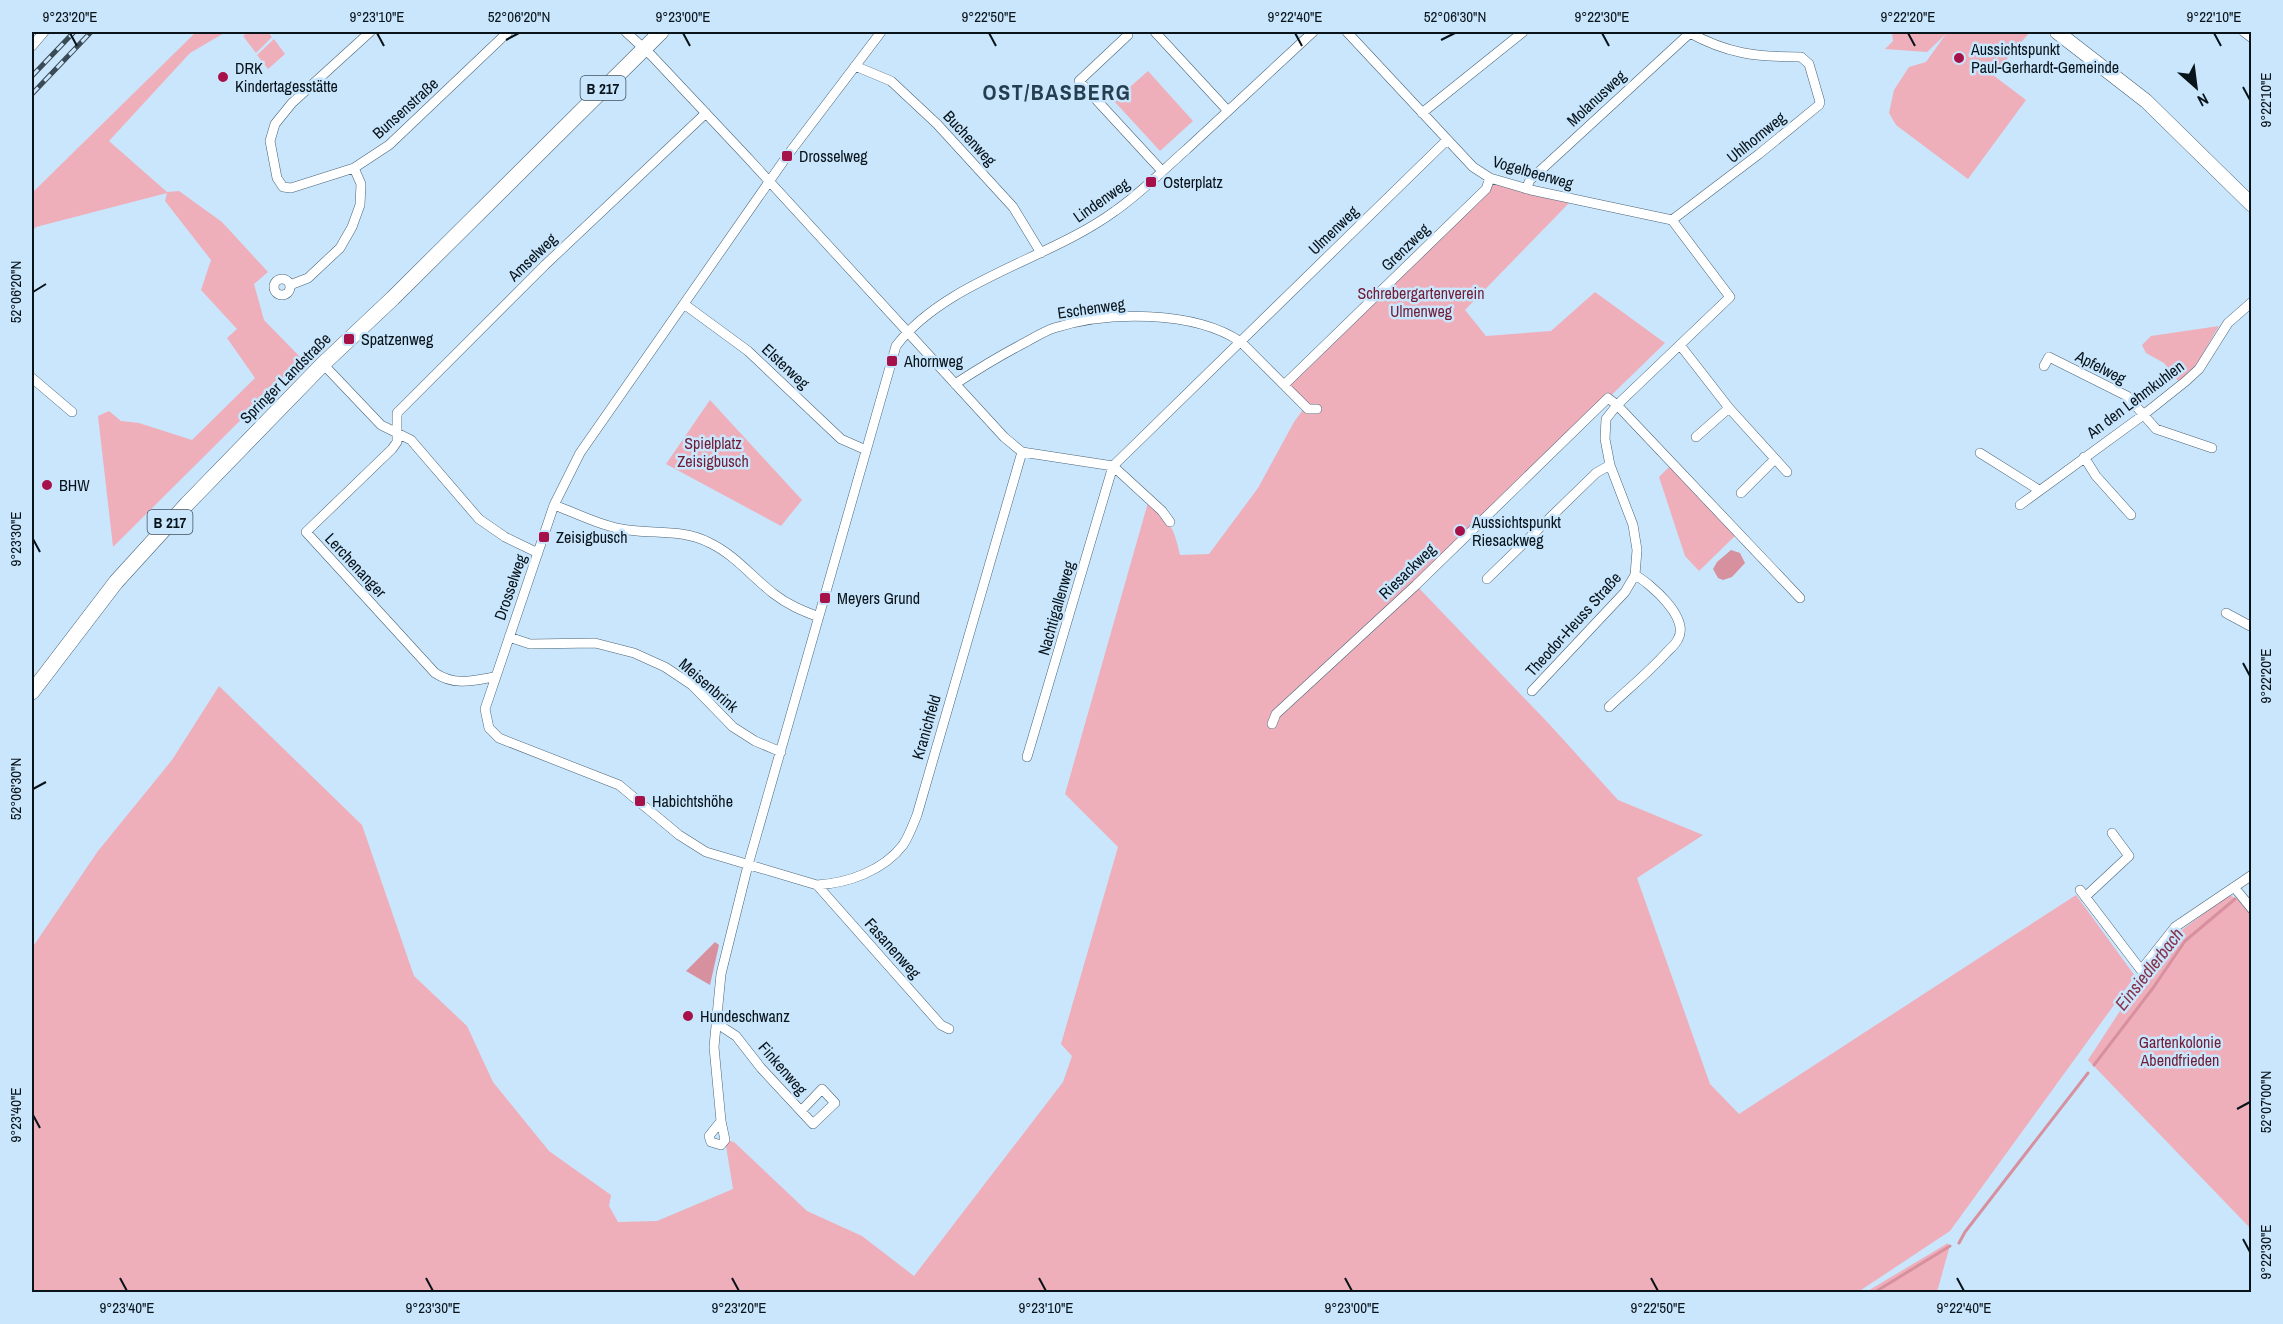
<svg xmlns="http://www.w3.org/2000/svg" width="2283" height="1324" font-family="'Archivo Narrow',sans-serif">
<rect width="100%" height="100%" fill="#c9e6fd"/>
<!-- green -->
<path fill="#efafba" d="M196,32H226L190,53L109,141L167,192L179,191L222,222L268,272L254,284L264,320L302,359L113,547L98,416L109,411L121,421L139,423L192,440L255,378L227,338L237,329L201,290L211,260L165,201L167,193L36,227L32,231V193Z
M248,32H268L272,37L256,53L243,36Z
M1892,32H2030L1993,75L2026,100L1968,179L1896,125L1889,113L1894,90L1909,67L1926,62L1946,34L1927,52L1885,49L1893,41Z
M274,39L285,54L268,69L257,55Z
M1148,71L1193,121L1160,151L1114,101Z
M1490,178L1573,199L1465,310L1486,336L1551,331L1595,292L1665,343L1416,585L1551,726L1618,800L1703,835L1637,878L1710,1084L1739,1114L2076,895L2135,976L1950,1231L1858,1292H32V948L98,851L172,760L219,686L362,825L414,976L467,1026L493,1082L549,1151L611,1195L609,1206L618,1222L657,1221L733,1189L725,1140L734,1142L807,1211L862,1236L914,1276L1063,1082L1072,1056L1061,1044L1118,847L1065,794L1149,499C1168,520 1174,526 1180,555L1209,554L1258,488L1294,422L1305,407L1284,385L1486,189Z
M2219,326L2195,367L2179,382L2164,363L2146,353L2142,345L2151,336Z
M710,400L802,500L781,526L666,464Z
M1672,464L1738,533L1699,571L1685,556L1659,477Z
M2229,895L2248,904L2252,909L2251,1229L2088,1060L2131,994L2175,935Z
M1948,1243L1949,1249L1937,1292H1866Z"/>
<!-- water -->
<path fill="#d7909e" d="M1731,550L1740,553L1745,563L1732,577L1723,580L1718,578L1713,569L1717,562Z
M715,942L719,945L710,985L686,971Z"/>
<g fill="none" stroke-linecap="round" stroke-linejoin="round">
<!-- stream -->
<path stroke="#d7909e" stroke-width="3" d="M2094,1065L2153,988L2185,941L2235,899
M1959,1243L1965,1232L2088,1073
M1875,1292L1950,1246"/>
<!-- minor casing -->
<g stroke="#4a6477" stroke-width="10">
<path id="minor" d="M370,32L292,103L275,124L270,141L277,178L283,187L291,188L354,168L389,145L508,32
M626,32L652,56L747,157L1004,437L1022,452L1113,466L1162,511L1170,522
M881,32L787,156L580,453L554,505L485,709L489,728L499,738L619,785L679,835L706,852L817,885C848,883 883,871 903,845C909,836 913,825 917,815L1022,452
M1155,32L1228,111
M1347,32L1473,167L1490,178L1531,190L1672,220L1730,297L1617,405L1606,419L1605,439L1610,465L1633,525L1637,550L1635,575L1625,592L1532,691
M2244,32L2252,38
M1128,35L1079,81L1162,171
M32,46L44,32
M855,66L891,81L937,124L1013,207L1041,253
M1422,113L1523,32
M1526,189L1530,180L1690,33
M1672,220L1759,154L1819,105L1820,102L1809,64L1801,57C1756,57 1728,54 1688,32
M274 287a8 8 0 1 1 16 0a8 8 0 1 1-16 0Z
M290,285L308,278L340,248L352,227L360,205L361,184L354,168
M684,304L748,351L841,439L866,450
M1680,345L1729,408L1787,472
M323,364L381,425L411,440L479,519L505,537L538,553
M2044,366L2049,357L2127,396L2156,429L2212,448
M32,378L72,412
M955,384C978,369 1001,355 1026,342C1035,337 1045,331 1054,328C1107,311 1194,310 1241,342L1308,409H1317
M1284,385L1486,189L1490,178
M1696,437L1729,408
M1980,453L2039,490
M2084,457L2096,476L2131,515
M1741,493L1775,459
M554,505C578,514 603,527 628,530C656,534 684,529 710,543C735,555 752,577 774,594C788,605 803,611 819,617
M2020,505L2142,416L2186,381L2199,369L2228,323L2252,302
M1487,579L1596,473L1610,465
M2226,613L2252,627
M509,637L530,644L595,643L634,653L665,667L692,685L733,727L755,741L781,752
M494,677C472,681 455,686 435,673L306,532L392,449L397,442V413L545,265L706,113
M1609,707C1628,689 1649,672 1666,653C1670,649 1676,644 1678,639C1690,618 1651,584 1635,575
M1272,724L1276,714L1416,585L1608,398L1617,405L1800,598
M1027,757L1113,466L1447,140
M817,885L941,1025L949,1029
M2234,887L2252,909
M2080,890L2141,970L2175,927L2252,875
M2085,897L2129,856L2112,833
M716,1023L736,1036L761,1068L813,1124L835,1103L822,1089L801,1111
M721,1121L725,1140L721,1145L711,1142L709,1136L721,1121L714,1047L721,974L748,865L896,346C945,281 1050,259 1115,211C1141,193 1163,170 1187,149C1229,110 1271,71 1313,32"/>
</g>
<!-- secondary casing -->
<g stroke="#4a6477" stroke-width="15">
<path id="secondary" d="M2057,32L2146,101L2252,205"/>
</g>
<!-- primary casing -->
<g stroke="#4a6477" stroke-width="16">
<path id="primary" d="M32,692L116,582L187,504L323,364L393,298L661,32"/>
</g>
<!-- minor -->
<use href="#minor" stroke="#fff" stroke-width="9"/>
<!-- secondary -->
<use href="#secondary" stroke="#fff" stroke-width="14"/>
<!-- primary -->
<use href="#primary" stroke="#fff" stroke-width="15"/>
<!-- rail casing -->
<g stroke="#3b4b56" stroke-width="5">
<path id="rail" d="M32,76L74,32
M32,94L91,32"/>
</g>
<!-- rail -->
<use href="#rail" stroke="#c9e6fd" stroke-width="3" stroke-dasharray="9" stroke-linecap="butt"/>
</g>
<!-- ticks -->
<path fill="none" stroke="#08131a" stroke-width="2" d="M70,33L77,46M377,33L384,46M683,33L690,46M989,33L996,46M1295,33L1302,46M1602,33L1609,46M1908,33L1915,46M2214,33L2221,46M506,40L519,33M1441,40L1455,33M2243,87L2250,100M33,292L46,284M33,539L40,552M2243,663L2250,676M33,789L46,782M2237,1109L2250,1102M33,1115L40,1128M2243,1239L2250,1252M120,1278L127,1291M426,1278L433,1291M732,1278L739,1291M1039,1278L1046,1291M1345,1278L1352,1291M1651,1278L1658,1291M1957,1278L1964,1291"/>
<!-- markers -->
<g fill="#a6114a" stroke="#c9e6fd" stroke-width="2">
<circle cx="1959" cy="58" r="6"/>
<circle cx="223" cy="77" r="6"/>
<rect x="781" y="150" width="12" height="12" rx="3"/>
<rect x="1145" y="176" width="12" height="12" rx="3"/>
<rect x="343" y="333" width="12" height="12" rx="3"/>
<rect x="886" y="355" width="12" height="12" rx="3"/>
<circle cx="47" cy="485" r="6"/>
<circle cx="1460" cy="531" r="6"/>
<rect x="538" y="531" width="12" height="12" rx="3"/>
<rect x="819" y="592" width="12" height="12" rx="3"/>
<rect x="634" y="795" width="12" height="12" rx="3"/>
<circle cx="688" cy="1016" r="6"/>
</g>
<g text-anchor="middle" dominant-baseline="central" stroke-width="5" stroke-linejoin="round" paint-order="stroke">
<!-- shield labels -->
<g fill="#c9e6fd" stroke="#42525e" stroke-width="1.5">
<rect x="580.5" y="76" width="45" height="24" rx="4.5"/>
<rect x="147.5" y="510" width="45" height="24" rx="4.5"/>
</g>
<g font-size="15" font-weight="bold" fill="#08131a">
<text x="603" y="88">B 217</text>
<text x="170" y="522">B 217</text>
</g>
<!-- poi labels -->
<g font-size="16" fill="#08131a" stroke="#c9e6fd" text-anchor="start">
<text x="1971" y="49">Aussichtspunkt<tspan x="1971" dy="18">Paul-Gerhardt-Gemeinde</tspan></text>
<text x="235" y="68">DRK<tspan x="235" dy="18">Kindertagesstätte</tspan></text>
<text x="799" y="156">Drosselweg</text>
<text x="1163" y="182">Osterplatz</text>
<text x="361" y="339">Spatzenweg</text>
<text x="904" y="361">Ahornweg</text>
<text x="59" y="485">BHW</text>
<text x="1472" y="522">Aussichtspunkt<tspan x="1472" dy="18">Riesackweg</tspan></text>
<text x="556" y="537">Zeisigbusch</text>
<text x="837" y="598">Meyers Grund</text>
<text x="652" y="801">Habichtshöhe</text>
<text x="700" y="1016">Hundeschwanz</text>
</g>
<!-- street labels -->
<g font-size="16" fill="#08131a" stroke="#c9e6fd">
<text transform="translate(1596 98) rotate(-43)">Molanusweg</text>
<text transform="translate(405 108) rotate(-42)">Bunsenstraße</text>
<text transform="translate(1756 137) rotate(-39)">Uhlhornweg</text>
<text transform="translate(970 138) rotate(47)">Buchenweg</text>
<text transform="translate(1533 172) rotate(16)">Vogelbeerweg</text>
<text transform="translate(1101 200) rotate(-35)">Lindenweg</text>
<text transform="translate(1333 230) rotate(-44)">Ulmenweg</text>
<text transform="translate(1405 247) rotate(-44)">Grenzweg</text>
<text transform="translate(532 257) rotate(-44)">Amselweg</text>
<text transform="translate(1091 308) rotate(-8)">Eschenweg</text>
<text transform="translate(786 366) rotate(43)">Elsterweg</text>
<text transform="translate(2101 367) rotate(27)">Apfelweg</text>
<text transform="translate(285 378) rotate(-45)">Springer Landstraße</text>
<text transform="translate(2135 399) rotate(-37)">An den Lehmkuhlen</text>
<text transform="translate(356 565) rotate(47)">Lerchenanger</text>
<text transform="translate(1407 571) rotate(-44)">Riesackweg</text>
<text transform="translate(510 587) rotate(-71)">Drosselweg</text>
<text transform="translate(1056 608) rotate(-74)">Nachtigallenweg</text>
<text transform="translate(1573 624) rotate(-48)">Theodor-Heuss Straße</text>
<text transform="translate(709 685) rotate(41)">Meisenbrink</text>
<text transform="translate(926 727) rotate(-74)">Kranichfeld</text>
<text transform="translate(893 948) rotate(48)">Fasanenweg</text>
<text transform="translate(783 1068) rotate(49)">Finkenweg</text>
</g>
<!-- park labels -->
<g font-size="16" fill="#711d36" stroke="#c9e6fd">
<text x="1421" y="293">Schrebergartenverein<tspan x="1421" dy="18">Ulmenweg</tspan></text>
<text x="713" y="443">Spielplatz<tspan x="713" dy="18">Zeisigbusch</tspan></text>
<text x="2180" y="1042">Gartenkolonie<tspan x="2180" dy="18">Abendfrieden</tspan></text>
</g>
<!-- water labels -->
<g font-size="18" font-style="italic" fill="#873248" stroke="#c9e6fd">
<text transform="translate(2149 969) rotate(-52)">Einsiedlerbach</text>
</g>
<!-- district labels -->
<g font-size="22" font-weight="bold" letter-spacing="1.5" fill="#253e50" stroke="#c9e6fd">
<text x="1057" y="92">OST/BASBERG</text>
</g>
</g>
<!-- border -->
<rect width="2283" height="1324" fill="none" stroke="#c9e6fd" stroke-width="66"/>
<!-- north arrow -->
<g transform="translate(2196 87) rotate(152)" stroke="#c9e6fd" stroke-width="4.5" paint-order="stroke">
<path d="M0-4.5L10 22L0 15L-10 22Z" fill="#08131a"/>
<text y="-9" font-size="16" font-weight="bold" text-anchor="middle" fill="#08131a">N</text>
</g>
<rect x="33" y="33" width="2217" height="1258" fill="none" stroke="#08131a" stroke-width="2"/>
<g font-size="15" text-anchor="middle" fill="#08131a">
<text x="70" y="22">9°23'20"E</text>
<text x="377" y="22">9°23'10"E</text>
<text x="519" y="22">52°06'20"N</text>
<text x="683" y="22">9°23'00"E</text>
<text x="989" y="22">9°22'50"E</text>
<text x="1295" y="22">9°22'40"E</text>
<text x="1455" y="22">52°06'30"N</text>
<text x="1602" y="22">9°22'30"E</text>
<text x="1908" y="22">9°22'20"E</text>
<text x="2214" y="22">9°22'10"E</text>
<text transform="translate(2266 100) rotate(-90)" y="5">9°22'10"E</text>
<text transform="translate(16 292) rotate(-90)" y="5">52°06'20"N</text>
<text transform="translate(16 539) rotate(-90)" y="5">9°23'30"E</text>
<text transform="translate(2266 676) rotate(-90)" y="5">9°22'20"E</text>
<text transform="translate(16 789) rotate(-90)" y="5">52°06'30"N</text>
<text transform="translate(2266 1102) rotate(-90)" y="5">52°07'00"N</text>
<text transform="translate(16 1115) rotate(-90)" y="5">9°23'40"E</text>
<text transform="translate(2266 1252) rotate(-90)" y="5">9°22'30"E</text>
<text x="127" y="1313">9°23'40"E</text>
<text x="433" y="1313">9°23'30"E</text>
<text x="739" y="1313">9°23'20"E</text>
<text x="1046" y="1313">9°23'10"E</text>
<text x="1352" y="1313">9°23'00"E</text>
<text x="1658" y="1313">9°22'50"E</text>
<text x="1964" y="1313">9°22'40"E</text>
</g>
</svg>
